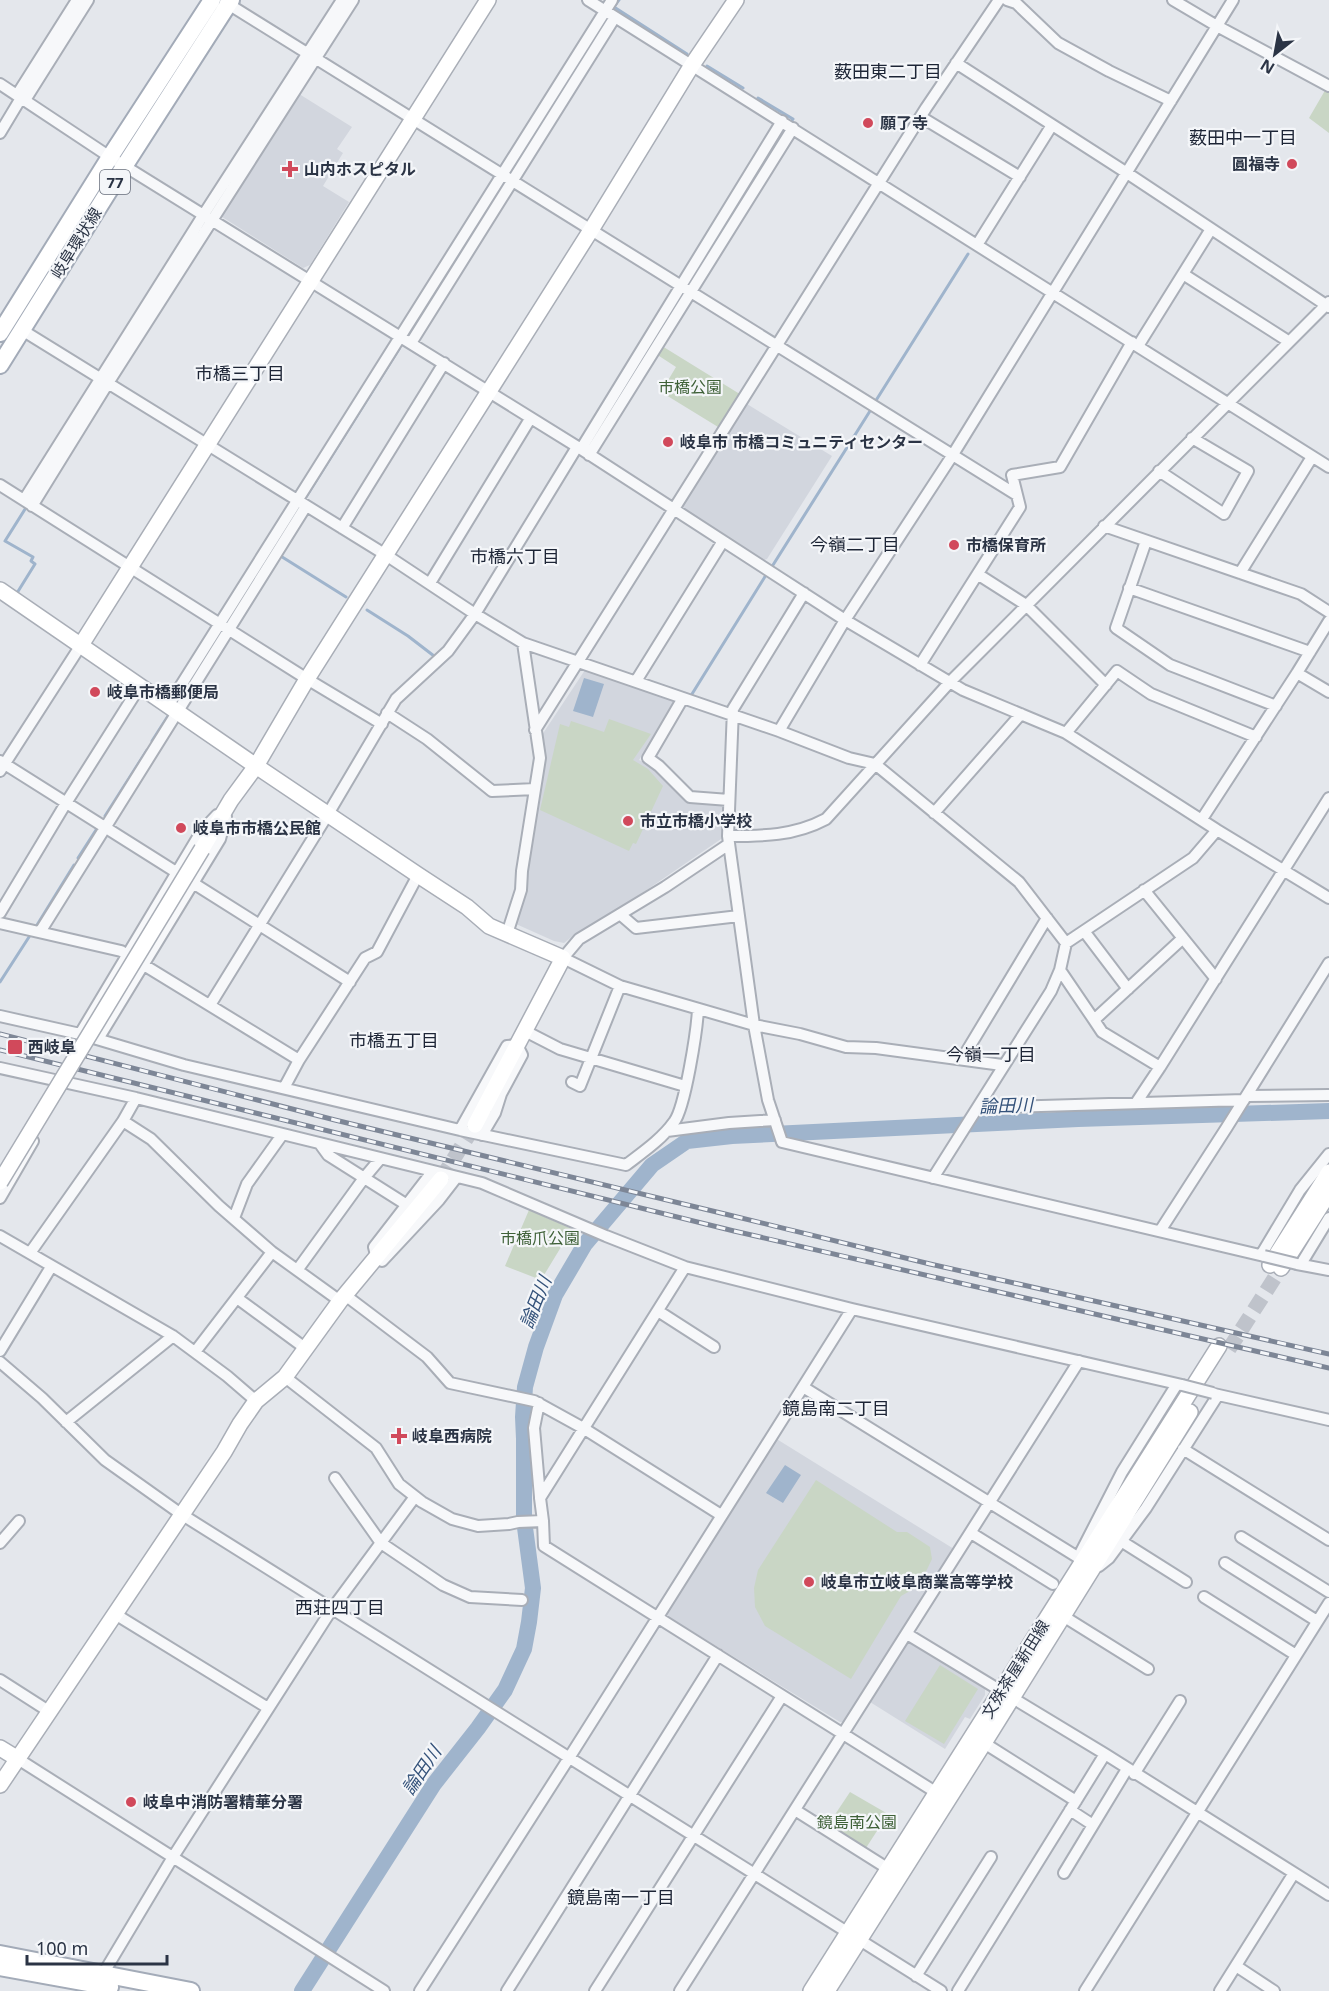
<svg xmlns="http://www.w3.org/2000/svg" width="1329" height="1991" font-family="'Noto Sans','Noto Sans JP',sans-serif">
<rect width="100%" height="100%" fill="#e4e7ec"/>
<!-- built -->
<path fill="#d2d6de" d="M296,92L352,127L337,149L343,153L323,186L349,202L310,265L303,268L219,215Z
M747,404L832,456L767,559L764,560L682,509V507Z
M585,670L676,701L639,760L655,767L688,800L726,804L724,837L594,926L574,935L564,943L554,941L516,924L540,738Z
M775,1438L954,1549L846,1722H840L664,1614Z
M913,1640L985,1686V1695L970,1719L965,1717L945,1749L870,1702L908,1642Z"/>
<!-- green -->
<path fill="#c9d6c5" d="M1327,87L1329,88V133L1309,118Z
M662,346L743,396L723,430L661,392L676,367L656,354Z
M609,719L651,734L633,760L648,769L663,786L636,844L633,843L629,851L540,810L560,724L569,727L571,721L604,732Z
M529,1210L572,1229L541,1280L505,1266Z
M816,1480L897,1532H907L930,1547L932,1559L919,1586L901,1596L851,1679L765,1626L755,1607L754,1588L758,1570Z
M940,1665L978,1689L944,1744L905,1721Z
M850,1792L888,1814L864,1851L826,1828Z"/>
<!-- water -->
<path fill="#9fb4cc" d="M584,678L604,684L593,717L573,711Z
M785,1465L801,1475L783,1503L766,1493Z"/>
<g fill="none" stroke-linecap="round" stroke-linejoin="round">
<!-- stream -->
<path stroke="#9fb4cc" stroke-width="3" d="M619,0L614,7L687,54
M707,66L743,88
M758,98L793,119L791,122
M511,170L606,21
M410,331L503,183
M875,402L968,254
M306,497L399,349
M279,555L346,597
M773,565L870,411
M17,593L35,564L31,561L33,557L5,541L27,506
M367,610L408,636L434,656
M229,618L272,551
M692,694L766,575
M178,700L221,632
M152,741L168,716
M105,816L147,750
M78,858L96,830
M37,925L74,865
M0,982L29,937"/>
<!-- river -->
<path stroke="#9fb4cc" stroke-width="16" d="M302,1991L434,1784L478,1728L505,1690L524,1649L529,1622L533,1588L524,1520V1439L523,1417L525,1387L536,1347L555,1295L585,1244L652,1165L687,1141L732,1136L1078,1119L1329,1111"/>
<!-- secondary-tunnel -->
<path stroke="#bfc3cb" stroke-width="15" stroke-dasharray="15 8" stroke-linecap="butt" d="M441,1179L475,1125
M1229,1349L1281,1268"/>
<!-- street casing -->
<g stroke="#a9aeb7" stroke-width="14">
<path id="street" d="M588,0L1329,467
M1007,0L1016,3L1058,43L1109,71L1171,101
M1173,0L1217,26L1329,86
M225,2L1017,495
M956,63L1127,173L1329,307
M0,84L110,157L581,449L845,620L963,690L1066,733L1217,830L1329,898
M17,95L77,0
M25,100L88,0
M921,117L1020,177
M0,133L21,98
M977,245L1052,125
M1183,274L1288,341
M22,330L386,555L475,614L523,643L779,731L849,758L875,764L1019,882L1066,943
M411,343L615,17
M1138,346L1211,229
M581,449L782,121
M589,455L793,128
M1159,471L1224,514L1248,471L1192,438
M0,485L307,679L382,724
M24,500L204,214L342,0
M32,506L108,383L353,0
M1104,526L1301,594L1329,612
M342,528L444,363
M1146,541L1116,628L1170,665L1276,706
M1240,573L1312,457
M979,575L1026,605L1106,685
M430,583L530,419
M1129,588L1310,652
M920,665L1020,507L1012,475L1060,467L1132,342
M1297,673L1329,692
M636,681L723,541
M683,698L648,758L659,766L690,797L729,800
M168,706L612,0
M387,713L427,739L492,791L535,789
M535,730L926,108L999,0
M779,731L845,620L952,456L1233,0
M1066,733L1117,671L1151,694L1256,737
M0,761L176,872
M0,771L81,645
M934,813L1021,714
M1202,819L1297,673L1329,621
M728,836L733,709L804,593
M729,844L665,887L579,939L563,958L620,986L754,1025L800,1034L846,1047L876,1048L1002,1065
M193,883L350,982
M1144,890L1216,979
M0,913L66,803L140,686
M621,915L636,928L739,916
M0,923L121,951L299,1060
M1084,931L1128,989
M40,932L306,506
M507,934L521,890L522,871L540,758L523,643
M1060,970L1094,1020L1183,938
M210,1005L328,814L396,699L448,651L475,614L577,447
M0,1016L80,1034L184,1065L460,1130L626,1165C643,1152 662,1139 674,1122C685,1108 697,1030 698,1009
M1094,1020L1102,1032L1160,1067L1136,1103
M525,1031L560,1049L685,1086
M80,1034L201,832L217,815
M98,1039L220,839L226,817
M962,1059L1047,918
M1160,1067L1329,798
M0,1068L136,1098L482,1183L606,1236L685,1267L852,1309L1182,1385
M572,1082L580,1086L620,986
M284,1088L299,1060L365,958L377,952L418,875
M1247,1096L1329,1095
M136,1098L123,1121L151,1139L219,1206L272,1252L340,1301
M978,1108L1244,1100
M460,1130L507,1046L517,1045L522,1055L501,1094L495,1113L482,1135
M667,1131L729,1123L775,1120
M320,1144L328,1155L407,1205
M432,1172L374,1247L376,1255L382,1261L439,1200L456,1178
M933,1178L1051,991L1060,970L1066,943L1193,858L1217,830
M0,1198L33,1141
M234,1218L247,1184L282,1135
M1160,1231L1227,1127L1329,963
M0,1236L173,1336L227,1376L256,1401
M30,1253L123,1121
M1261,1255L1300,1190L1329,1154
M1264,1256L782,1142L768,1100L754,1025L728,836C763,836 794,836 826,819L949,683L1329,302
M1297,1264L1329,1270
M1301,1264L1329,1218
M298,1269L364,1178L380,1159
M345,1295L427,1357L450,1383L534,1401L583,1428L721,1515
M237,1298L305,1348
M658,1311L714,1347
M0,1351L51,1267
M195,1352L272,1252
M0,1362L42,1398L105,1460L181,1514L941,1991
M285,1377L376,1448L399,1484L422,1502L452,1519L478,1526L509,1524L518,1522L543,1521L544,1546L937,1793
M803,1387L1079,1558L1081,1562
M1214,1394L1329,1420
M539,1403L534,1428L540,1497
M66,1422L173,1336
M1183,1449L1329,1540
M335,1478L381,1543L443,1585L470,1597L522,1600
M543,1521L540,1498L685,1267
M971,1533L1053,1584
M1241,1537L1329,1592
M1121,1541L1186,1582
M0,1543L19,1521
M1081,1552L1122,1472L1177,1384
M1225,1563L1317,1621
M1099,1566L1109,1558L1146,1508L1218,1395
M1204,1597L1296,1655
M115,1614L268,1708
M1063,1616L1148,1669
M907,1634L1105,1754L1329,1895
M0,1680L50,1712
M984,1743L1076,1801
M18,1759L384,1991
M1134,1774L1180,1701
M795,1810L887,1868
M1070,1810L1093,1825
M1064,1873L1127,1769
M1236,1966L1274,1991
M103,1974L173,1857L332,1609L414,1498
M916,1976L991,1857
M420,1991L569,1758L852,1309
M507,1991L718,1655
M595,1991L782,1696
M680,1991L1079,1361
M958,1991L1105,1754
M1085,1991L1329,1603
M1220,1991L1294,1873"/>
</g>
<!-- secondary casing -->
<g stroke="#a9aeb7" stroke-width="18">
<path id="secondary" d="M0,590L256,766L418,875L467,907L489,926L563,958L475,1125
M81,645L488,0
M202,849L231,800L256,766L307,679L591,230L692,65L736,0
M1270,1265L1329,1172
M1281,1268L1329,1193
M0,1748L18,1759
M0,1785L224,1452L240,1424L256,1401L285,1377L340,1301L441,1179
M811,1991L1219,1346
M827,1991L984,1743L1190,1412"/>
</g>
<!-- primary casing -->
<g stroke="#a3abb8" stroke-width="20">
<path id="primary" d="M0,333L110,157L212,0
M0,365L125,165L231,0
M0,1954L191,1991
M0,1967L110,1987"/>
</g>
<!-- street -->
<use href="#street" stroke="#f7f8fa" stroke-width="10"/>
<!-- secondary -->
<use href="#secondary" stroke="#fff" stroke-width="15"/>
<!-- primary -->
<use href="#primary" stroke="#fff" stroke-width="16"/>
<!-- rail casing -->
<g stroke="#7d8696" stroke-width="5">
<path id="rail" d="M0,1034L335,1120L725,1214L930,1264L1329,1354
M0,1050L734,1231L1329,1368"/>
</g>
<!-- rail -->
<use href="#rail" stroke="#f4f6f9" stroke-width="3" stroke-dasharray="9" stroke-linecap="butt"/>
<!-- street-bridge casing -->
<g stroke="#a9aeb7" stroke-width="14" stroke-linecap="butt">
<path id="street-bridge" d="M1264,1256L1297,1264
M1182,1385L1213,1393"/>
</g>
<!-- secondary-bridge casing -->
<g stroke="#a9aeb7" stroke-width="18" stroke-linecap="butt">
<path id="secondary-bridge" d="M0,1182L202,849"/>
</g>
<!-- street-bridge -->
<use href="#street-bridge" stroke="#f7f8fa" stroke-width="10"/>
<!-- secondary-bridge -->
<use href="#secondary-bridge" stroke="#fff" stroke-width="15"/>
</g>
<!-- markers -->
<g fill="#d1495b" stroke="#f4f6f9" stroke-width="2">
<circle cx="868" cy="123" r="6"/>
<circle cx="1292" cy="164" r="6"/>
<path d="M287 160h6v6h6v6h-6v6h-6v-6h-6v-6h6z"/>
<circle cx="668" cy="442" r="6"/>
<circle cx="954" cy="545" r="6"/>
<circle cx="95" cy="692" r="6"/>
<circle cx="628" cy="821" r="6"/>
<circle cx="181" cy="828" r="6"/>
<rect x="7" y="1039" width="16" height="16" rx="3"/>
<path d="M396 1427h6v6h6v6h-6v6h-6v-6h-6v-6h6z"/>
<circle cx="809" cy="1582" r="6"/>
<circle cx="131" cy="1802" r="6"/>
</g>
<g text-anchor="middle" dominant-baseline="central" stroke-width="4.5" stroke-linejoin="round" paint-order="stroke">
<!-- shield labels -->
<rect fill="#f4f6f9" stroke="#676e7b" stroke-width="1.5" x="100" y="170" width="30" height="24" rx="4.5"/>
<g font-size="15" font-weight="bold" fill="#2b3445">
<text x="115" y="182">77</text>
</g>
<!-- poi labels -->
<g font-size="16" font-weight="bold" fill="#2b3445" stroke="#f4f6f9" text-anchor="start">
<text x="880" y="123">願了寺</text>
<text x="1280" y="164" text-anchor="end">圓福寺</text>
<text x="304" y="169">山内ホスピタル</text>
<text x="680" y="442">岐阜市 市橋コミュニティセンター</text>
<text x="966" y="545">市橋保育所</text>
<text x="107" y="692">岐阜市橋郵便局</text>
<text x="640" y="821">市立市橋小学校</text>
<text x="193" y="828">岐阜市市橋公民館</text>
<text x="28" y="1047">西岐阜</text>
<text x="412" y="1436">岐阜西病院</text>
<text x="821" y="1582">岐阜市立岐阜商業高等学校</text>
<text x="143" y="1802">岐阜中消防署精華分署</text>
</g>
<!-- street labels -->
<g font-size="16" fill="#2b3445" stroke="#f4f6f9">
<text transform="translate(76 243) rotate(-58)">岐阜環状線</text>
<text transform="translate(1015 1669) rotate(-58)">文殊茶屋新田線</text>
</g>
<!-- park labels -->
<g font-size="16" fill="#3f6138" stroke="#f4f6f9">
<text x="690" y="387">市橋公園</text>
<text x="540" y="1238">市橋爪公園</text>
<text x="857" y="1822">鏡島南公園</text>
</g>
<!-- neighbourhood labels -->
<g font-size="18" fill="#1d2536" stroke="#f4f6f9">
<text x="888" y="71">薮田東二丁目</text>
<text x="1243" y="137">薮田中一丁目</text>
<text x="240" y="373">市橋三丁目</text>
<text x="855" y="544">今嶺二丁目</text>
<text x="515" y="556">市橋六丁目</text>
<text x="394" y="1040">市橋五丁目</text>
<text x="991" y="1054">今嶺一丁目</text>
<text x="836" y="1408">鏡島南二丁目</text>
<text x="340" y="1607">西荘四丁目</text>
<text x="621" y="1897">鏡島南一丁目</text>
</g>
<!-- water labels -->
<g font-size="18" font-style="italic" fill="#34527a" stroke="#f4f6f9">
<text transform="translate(1006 1105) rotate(-2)">論田川</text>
<text transform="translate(535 1302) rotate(-68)">論田川</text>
<text transform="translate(421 1770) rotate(-56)">論田川</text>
</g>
</g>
<!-- north arrow -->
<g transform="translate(1275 54) rotate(211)" stroke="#f4f6f9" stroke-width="4.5" paint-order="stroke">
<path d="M0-4.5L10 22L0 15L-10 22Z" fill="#2b3445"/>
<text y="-9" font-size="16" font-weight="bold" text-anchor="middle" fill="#2b3445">N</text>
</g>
<!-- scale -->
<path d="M27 1955v9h140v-9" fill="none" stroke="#2b3445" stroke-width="3"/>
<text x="36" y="1955" font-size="18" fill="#2b3445" stroke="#f4f6f9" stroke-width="4.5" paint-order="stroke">100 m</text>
</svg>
